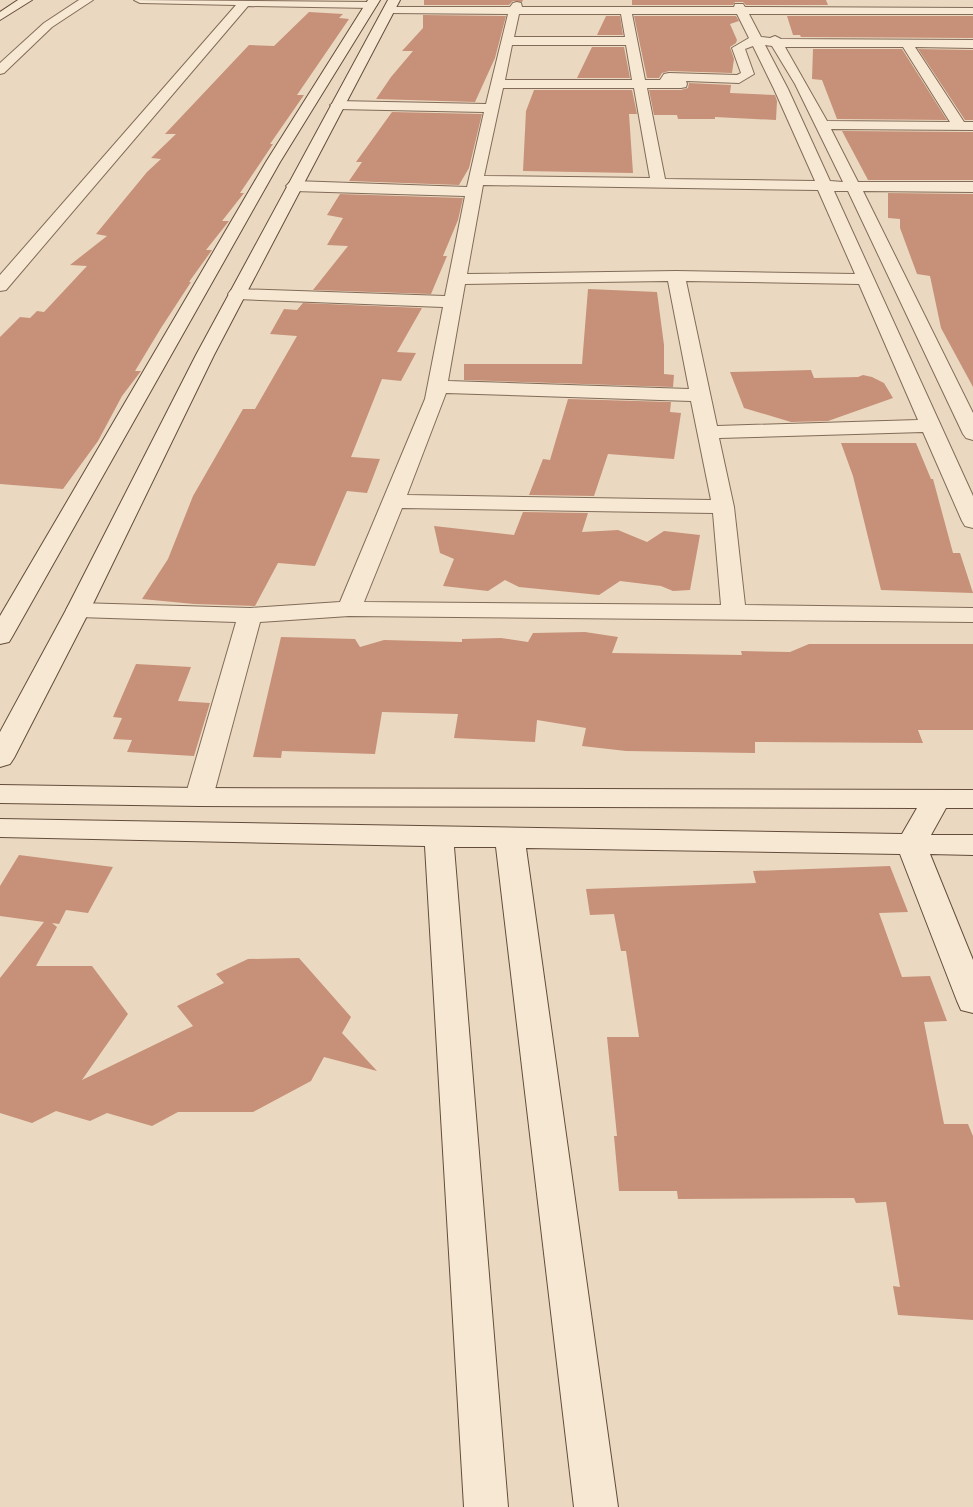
<svg xmlns="http://www.w3.org/2000/svg" width="973" height="1507" font-family="'Noto Serif',serif">
<rect width="100%" height="100%" fill="#ead9c0"/>
<!-- building -->
<path fill="#c79078" d="M424,0H523L522,2L513,1L509,5H424Z
M632,0H826L828,5H746L743,2H735L733,5H632Z
M309,12L343,14L339,18L349,19L297,95H304L270,144H273L240,193H244L222,221H229L206,250H212L189,282H191L161,328L135,371H141L122,396L98,441L63,489L0,484V337L20,317L30,318L37,311L44,312L87,266L70,265L107,236L96,234L147,172L161,159L151,158L176,134H165L249,45L274,46Z
M423,15L506,16L495,58L475,102L376,99L391,77L413,51H402L423,28Z
M606,16H620L623,35H597Z
M634,16H736L739,21L730,24L737,40L736,43L730,47L734,59L732,73L669,71L662,73L659,78H647Z
M787,16H973V38L801,37L800,35H793Z
M592,47H624L630,78H577Z
M813,49H902L947,120L837,119L822,80L812,79Z
M918,49L973,50V120H965Z
M689,83L731,85L730,93L775,95L777,101L776,120L715,117V119H678L677,115H654L649,90H681L688,88Z
M534,90H632L637,114H629L633,173L523,171L526,111Z
M392,112L482,114L469,168L459,185L349,181L362,162H356Z
M842,131L973,132V180H868Z
M888,193L973,194V387L941,328L930,276L917,274L900,228V219L888,218Z
M340,194L463,198L458,220L443,256H447L431,294L313,290L348,246L327,245L343,218L327,215Z
M588,289L657,292L664,345V374L674,375L673,387L464,380V364H582Z
M303,303L422,308L397,352L416,353L401,381L382,379L351,457L380,459L367,493L347,491L315,566L278,563L255,606L194,604L142,599L168,559L193,496L243,409H255L297,336L270,334L284,309L297,310Z
M811,370L814,378L858,377L863,375L872,377L884,383L893,398L828,421L791,422L744,408L730,372Z
M568,399L671,402L670,412L681,413L674,459L608,454L594,496L529,495L543,459L550,460Z
M841,443H916L931,479H933L953,553H960L973,593L881,590L853,476Z
M523,512L588,513L582,532L618,530L647,542L664,531L700,535L690,590L673,591L661,586L620,581L599,595L519,587L505,580L488,591L443,586L454,559L440,553L434,526L514,535Z
M585,632L618,637L612,653L742,655L741,651L790,652L809,644H973V730H918L923,743L755,742V753L626,751L582,746L586,728L537,720L535,742L454,738L458,714L382,712L375,754L282,751L281,758L253,757L281,637L355,639L360,647L384,640L462,642V639L501,638L528,642L533,633Z
M136,664L191,667L178,701L210,703L194,756L127,752L132,740L113,739L122,718L113,717Z
M19,855L113,867L88,913L66,910L59,924L52,923L57,927L36,966H92L128,1014L82,1080L193,1026L177,1006L224,983L216,974L248,959L299,958L351,1017L342,1033L377,1071L324,1057L311,1081L253,1112H178L152,1126L107,1113L90,1121L56,1111L32,1123L0,1113V978L44,922L0,916V886Z
M890,866L908,912L879,913L902,977L930,976L947,1021L924,1022L944,1124H968L973,1136V1320L898,1315L893,1286L900,1287L886,1202L856,1203L854,1198L678,1199L677,1191H619L614,1136H617L607,1037H639L626,951H621L614,914L590,915L586,889L756,883L753,871Z"/>
<g fill="none" stroke-linecap="round" stroke-linejoin="round">
<!-- street casing -->
<g stroke="#826b59" stroke-width="2">
<path id="street" d="M79,0H93L52,27L4,73L0,74V63L44,23Z
M134,0L371,2L377,5L371,8L248,6L6,290L0,291V275L236,5L140,3Z
M517,2L521,3L522,7H734L735,4H743L745,7L973,8V14H749L761,37L770,38L775,36L781,39L973,40V48L915,47L964,122H973V130L831,129L858,182H973V192L863,191L973,413V440L966,438L963,434L848,191H834L973,496V528L965,526L962,521L923,432L719,438L734,507L745,605L973,608V622L349,616L260,622L213,797L209,803L199,806L189,803L185,797L236,622L78,617L69,615L66,610L69,605L78,603L250,608L340,602L425,399L443,307L237,299L231,298L228,294L231,290L237,289L445,296L465,196L294,191L289,189L286,186L289,183L294,181L467,187L484,112L337,109L330,105L337,101L486,104L508,14L389,13L383,10L389,7H510L513,3ZM519,14H621L625,37H514ZM632,14H737L749,38L732,48L741,73L737,75L669,73L664,74L660,80H645ZM512,45H626L632,80H505ZM765,45L772,46L795,84L843,182L830,181L788,89ZM753,46L774,89L815,181L665,179L647,88H681L686,87L687,84L686,81L739,83L754,74L745,49ZM785,47H903L950,122L827,121ZM503,88H634L650,178L484,176ZM483,185L818,190L855,274L676,271L467,274ZM668,281L689,389L448,381L465,284ZM686,281L859,284L918,420L717,426ZM446,393L691,401L711,500L407,495ZM402,508L713,513L721,605L364,602Z"/>
</g>
<!-- secondary casing -->
<g stroke="#644c3c" stroke-width="2">
<path id="secondary" d="M18,0H32L0,20V12Z
M368,0H380L280,162L12,637L9,642L0,644V616L266,162Z
M388,0H400L214,355L90,610L14,758L10,764L0,767V732L66,610L196,355Z
M0,785L199,788L973,790V808H946L931,835H973V855L930,854L973,960V1013L961,1010L957,1001L900,854L526,848L618,1507H574L496,847H454L508,1507H464L425,846L0,837V819L902,834L917,808L199,806L0,803Z"/>
</g>
<!-- street -->
<use href="#street" fill="#f6e8d2" fill-rule="evenodd"/>
<!-- secondary -->
<use href="#secondary" fill="#f6e8d2" fill-rule="evenodd"/>
</g>
</svg>
